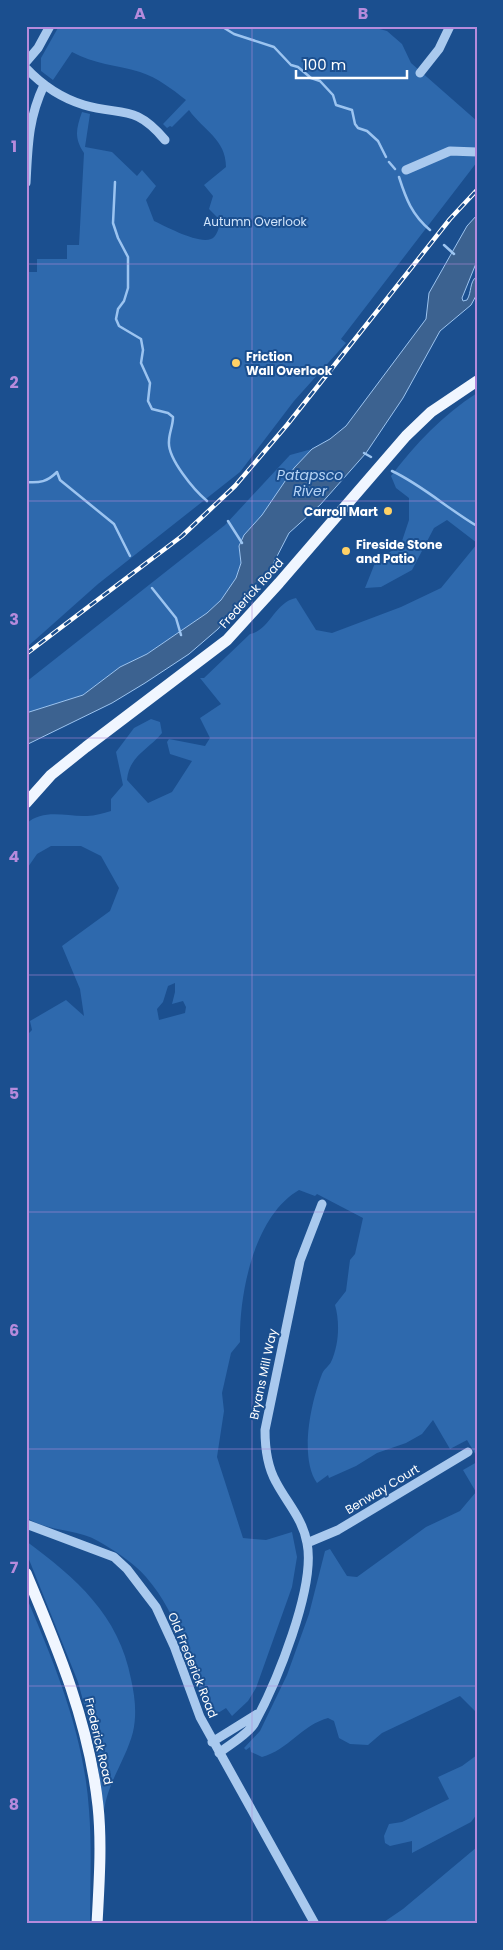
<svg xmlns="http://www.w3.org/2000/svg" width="503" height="1950" font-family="Poppins,sans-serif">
<rect width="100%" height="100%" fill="#1b4f8f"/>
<!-- green -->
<path fill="#2e69ad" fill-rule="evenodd" d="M59,26H368L387,31L402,44L411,63L477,121V162L341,339L346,343L294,401L240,472L98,584L26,648V272H37V259H67V245H79L84,153C74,138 76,129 82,112L90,114L85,147L112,152L137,176L142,170L156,186L146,200L154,221C167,227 198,244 211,239C217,237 219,227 221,221L209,209L213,196L204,185L226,167C226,139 203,130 189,110L172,127L170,126L167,128L163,124L186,100C172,89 158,78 140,72C116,65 94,64 72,52L53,80L41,71V58Z
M477,393V543L447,520L434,528L412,570L381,587L365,588L377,558L400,547L409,520V498L396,488L391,476C415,444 443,415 477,393Z
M312,449L294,468L262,515L244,535L239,546L241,563L236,578L221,600L207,613L147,654L120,667L83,695L26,713V682L225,525L290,455Z
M477,544V1457L467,1440L450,1449L433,1420L422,1434L406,1443L377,1453L356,1466L329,1478L328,1475L317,1483C299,1457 311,1402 322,1374C324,1369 329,1366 331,1362C339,1345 340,1322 335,1305L346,1291L350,1260L355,1254L363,1218L317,1194L315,1196L299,1190C254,1216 239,1294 240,1342L231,1353L222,1393L224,1411L217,1457L243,1538L266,1540L292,1532L297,1557L292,1587L256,1688L248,1701L232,1716L226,1708L210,1718C191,1671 181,1617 146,1577C133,1562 115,1551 98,1541C76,1528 46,1532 26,1517V1381L28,1374L26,1367V1036L32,1030L30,1021L66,1000L84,1016L80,989L62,946L110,911L119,888L101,856L81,846H51L37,854L26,870V824C44,808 66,817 87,816C95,816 103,813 111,811V799L123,785L116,752L134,728L151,719L160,722L162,733C148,750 129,756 127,780L148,803L172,792L192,761L170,754L167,742L169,739L205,746L210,738L200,718L221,704L200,678H204L250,634C269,631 275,602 296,598L316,630L332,633L401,607L441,588ZM175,983V992L172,1004L183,1001L186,1007L185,1013L159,1020L157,1009L163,1002L168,986Z
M477,1462V1713L460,1696L382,1733L368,1745L350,1744L339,1738L334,1721L328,1718C302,1725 288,1750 262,1757L251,1752L250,1747L246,1750L244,1748L260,1731L287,1675L309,1614L325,1551L330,1549L347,1576L357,1577L426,1527L460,1511L476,1492L463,1470Z
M26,1541C76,1578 119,1615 131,1679C135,1697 137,1714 133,1732C126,1759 108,1782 104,1810L95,1745L78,1682L26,1552Z
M26,1596C55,1665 84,1734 89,1810C92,1848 90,1886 90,1924H26Z
M477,1755V1814L471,1822L412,1853V1841L390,1846L385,1843L384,1836L389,1824L402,1822L449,1799L438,1777L462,1766Z
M477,1847V1924H381L403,1909Z"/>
<!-- water -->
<path fill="#3c6290" stroke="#9cc4f0" d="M477,215V261L462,298L463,301L467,300C472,292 469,282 477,276V294L471,305L440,331L403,398L366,453L320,505L289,533L271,568L218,629L189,654L145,683L112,703L26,745V713L83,695L120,667L147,654L207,613L221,600L236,578L241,563L239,546L244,535L262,515L294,468L312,449L330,439L346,426L426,319L429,293L467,226Z"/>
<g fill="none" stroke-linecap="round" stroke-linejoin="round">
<!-- stream -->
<path stroke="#9cc4f0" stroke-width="2.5" d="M221,26L234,34L274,47L291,65L298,67L311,78L320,81L333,95L336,105L352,110L355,124L358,128L367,131L378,141L386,157
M389,162L395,169
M399,177C406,199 412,215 430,230
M115,182L113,223L118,238L128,257V288L124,301L118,309L116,319L119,326L141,339L143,350L141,363L150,383L148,401L152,409L168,413L173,417C173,426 169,433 169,441C167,458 194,490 207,501
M444,245L454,254
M364,453L371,457
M392,471C422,485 448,509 477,526
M26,482C40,483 47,482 57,472L60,480L114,524L130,556
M228,521L242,543
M152,588L176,618L181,635"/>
<!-- minor -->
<path stroke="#a9c9ee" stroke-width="9" d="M26,62L38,48L50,26
M26,68C42,85 61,98 84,105C122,116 135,104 165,140
M420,73L439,49L450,26
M406,170L450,151L477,152
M26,183C28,146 28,119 44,85
M26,1524L114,1557L127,1569L156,1607L174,1646L200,1717L315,1924
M307,1543L338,1530L468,1452
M212,1742L257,1714
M219,1753C229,1745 247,1735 254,1724C276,1684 316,1587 307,1543C303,1519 287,1503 276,1482C267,1466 265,1449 265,1430L300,1261L322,1204"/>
<!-- major -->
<path stroke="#f0f6ff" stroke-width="11" d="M26,803L51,775L86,747L227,640L279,583L406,436L431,412L477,381
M26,1573C58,1649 89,1723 98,1806C102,1844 99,1885 97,1924"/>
<!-- rail casing -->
<g stroke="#fff" stroke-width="4.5">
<path id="rail" d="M26,654L182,536L235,486L287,425L450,219L477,190"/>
</g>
<!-- rail -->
<use href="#rail" stroke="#1b4f8f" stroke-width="2.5" stroke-dasharray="8" stroke-linecap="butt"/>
</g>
<!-- grid -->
<path fill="none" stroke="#b68bdc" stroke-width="1" stroke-opacity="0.55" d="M252,26V1924M26,264H477M26,501H477M26,738H477M26,975H477M26,1212H477M26,1449H477M26,1686H477"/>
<!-- markers -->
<g fill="#ffd166" stroke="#1b4f8f" stroke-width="2">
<circle cx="236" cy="363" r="5"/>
<circle cx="388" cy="511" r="5"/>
<circle cx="346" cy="551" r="5"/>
</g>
<g text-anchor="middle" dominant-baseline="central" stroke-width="4" stroke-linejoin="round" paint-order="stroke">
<!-- park labels -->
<g font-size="12" fill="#cfe3fa" stroke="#1b4f8f">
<text x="255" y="221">Autumn Overlook</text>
</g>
<!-- poi labels -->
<g font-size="12" font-weight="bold" fill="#fff" stroke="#1b4f8f" text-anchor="start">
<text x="246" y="356">Friction<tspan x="246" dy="14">Wall Overlook</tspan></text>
<text x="378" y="511" text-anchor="end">Carroll Mart</text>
<text x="356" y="544">Fireside Stone<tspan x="356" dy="14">and Patio</tspan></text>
</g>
<!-- street labels -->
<g font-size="12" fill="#fff" stroke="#1b4f8f">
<text transform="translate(251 593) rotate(-48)">Frederick Road</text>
<text transform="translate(263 1374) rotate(-78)">Bryans Mill Way</text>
<text transform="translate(382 1489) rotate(-31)">Benway Court</text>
<text transform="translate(193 1665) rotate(68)">Old Frederick Road</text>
<text transform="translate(99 1741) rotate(77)">Frederick Road</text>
</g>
<!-- water labels -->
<g font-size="14" font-style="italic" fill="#b5d3f5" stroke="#1b4f8f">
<text x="310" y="475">Patapsco<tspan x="310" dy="16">River</tspan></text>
</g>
</g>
<!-- border -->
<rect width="503" height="1950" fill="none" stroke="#1b4f8f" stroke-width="55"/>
<!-- scale -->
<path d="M296 70v8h111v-8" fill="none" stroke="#ffffff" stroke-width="2.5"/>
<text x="303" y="70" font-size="15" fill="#ffffff" stroke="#1b4f8f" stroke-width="4" paint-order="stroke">100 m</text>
<rect x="28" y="28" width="448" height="1894" fill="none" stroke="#b68bdc" stroke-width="2"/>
<g font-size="16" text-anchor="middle" font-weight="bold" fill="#b68bdc">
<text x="140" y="19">A</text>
<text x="363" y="19">B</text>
<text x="14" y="152">1</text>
<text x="14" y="388">2</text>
<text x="14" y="625">3</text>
<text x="14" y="862">4</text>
<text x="14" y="1099">5</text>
<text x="14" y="1336">6</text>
<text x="14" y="1573">7</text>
<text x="14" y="1810">8</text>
</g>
</svg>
